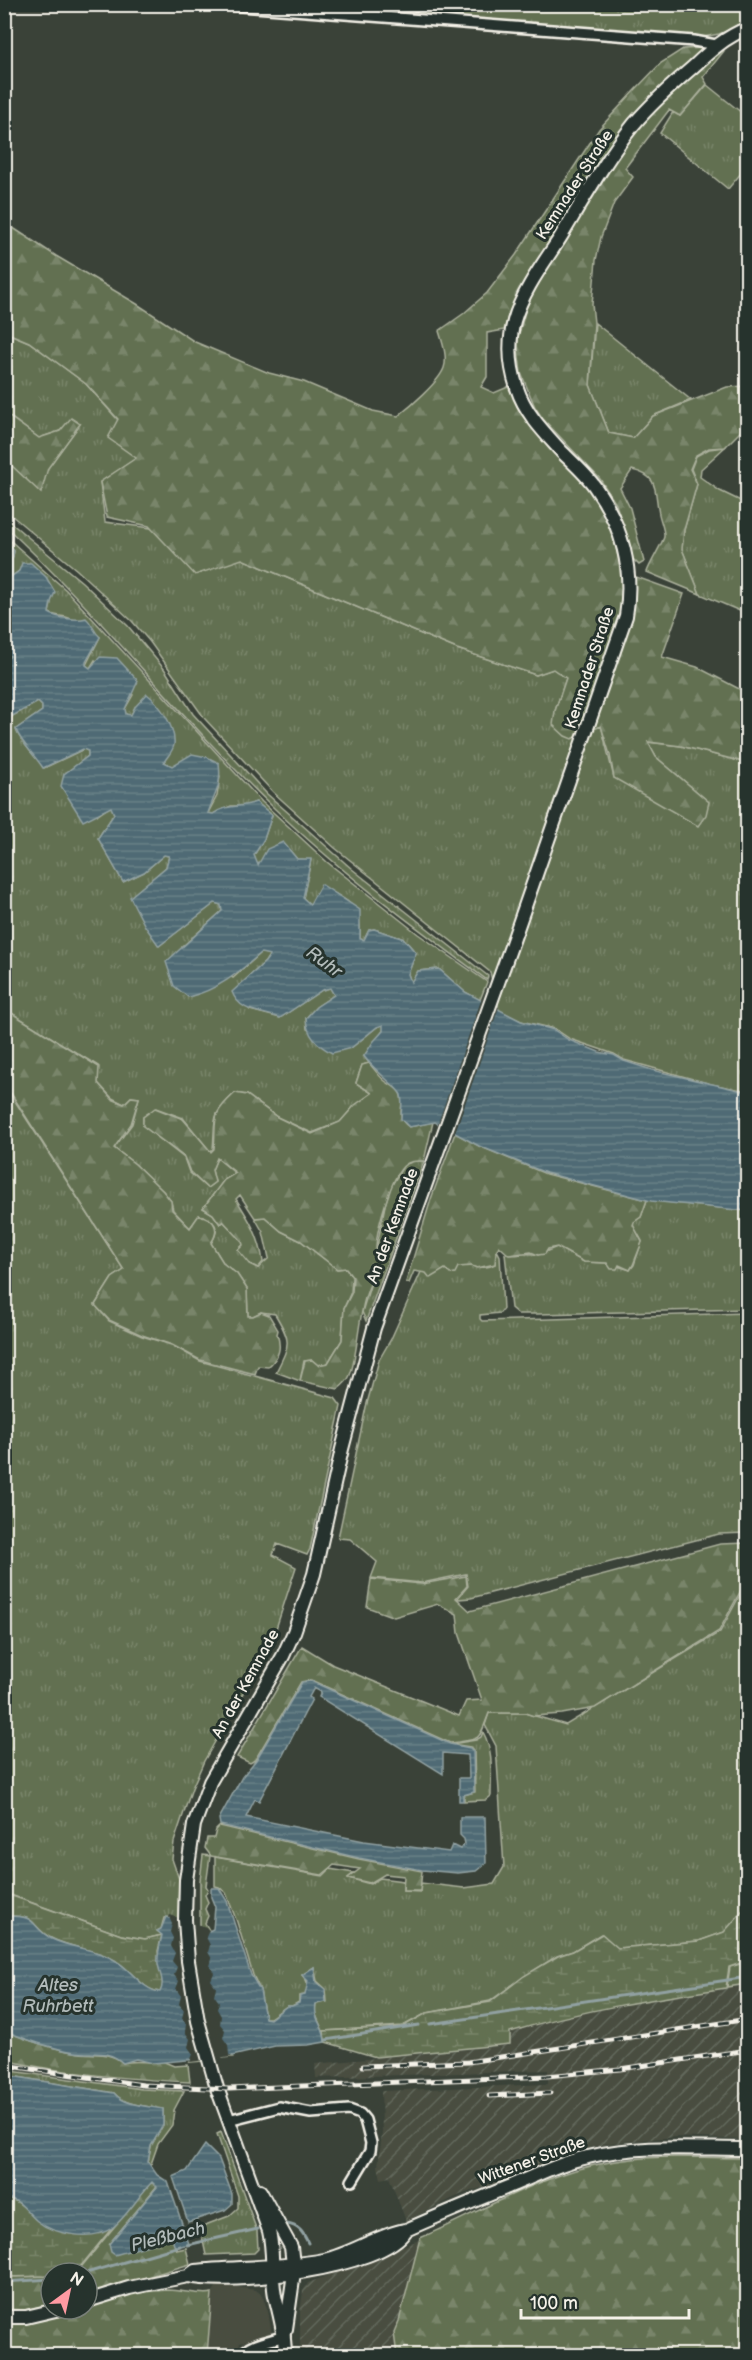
<svg xmlns="http://www.w3.org/2000/svg" width="752" height="2360" font-family="'Balsamiq Sans',sans-serif">
<defs>
<pattern id="industrial-furrows" width="10" height="10" patternUnits="userSpaceOnUse" patternTransform="scale(1.5)"><rect width="10" height="10" fill="#484d40"/><path d="M-1 1l2-2M0 10L10 0M9 11l2-2" fill="none" stroke="#63675c"/></pattern>
<pattern id="grass-tufts" width="24" height="20" patternUnits="userSpaceOnUse" patternTransform="scale(1.5)"><rect width="24" height="20" fill="#627051"/><path d="M3 7l-1-3M5 7V3M7 7l1-3M15 17l-1-3M17 17v-4M19 17l1-3" fill="none" stroke="#79856a"/></pattern>
<pattern id="forest-firs" width="22" height="20" patternUnits="userSpaceOnUse" patternTransform="scale(1.5)"><rect width="22" height="20" fill="#627051"/><path d="M5 1l3.5 6h-7zM16 11l3.5 6h-7z" fill="#79856a"/></pattern>
<pattern id="wetland-marsh" width="20" height="14" patternUnits="userSpaceOnUse" patternTransform="scale(1.5)"><rect width="20" height="14" fill="#627051"/><path d="M1 5h8M5 5V1M11 12h8M15 12V8" fill="none" stroke="#79856a"/></pattern>
<pattern id="water-rules" width="6" height="5" patternUnits="userSpaceOnUse" patternTransform="scale(1.5)"><rect width="6" height="5" fill="#4f6b74"/><path d="M0 2.5h6" fill="none" stroke="#698188"/></pattern>
</defs>
<rect width="100%" height="100%" fill="#3a4238"/>
<filter id="ink" filterUnits="userSpaceOnUse"><feTurbulence type="fractalNoise" baseFrequency=".0167" numOctaves="2"/><feDisplacementMap in="SourceGraphic" scale="12" xChannelSelector="R" yChannelSelector="G"/><feConvolveMatrix kernelMatrix="1 2 1 2 8 2 1 2 1" color-interpolation-filters="sRGB"/></filter>
<g filter="url(#ink)">
<!-- built -->
<path fill="#484d40" d="M218,2284L256,2290L262,2295L268,2311L272,2335L240,2343L235,2355L207,2356L212,2293Z"/>
<!-- industrial -->
<path fill="url(#industrial-furrows)" d="M747,1985V2140L675,2137L612,2143L585,2149L508,2179L460,2195L406,2221L389,2177L381,2179L378,2166L382,2133L381,2091L548,2084V2070L316,2078L315,2064L510,2045V2032L552,2019L634,2003Z
M419,2240L399,2321L394,2333L397,2355L300,2356V2312L303,2291L308,2283Z"/>
<!-- grass -->
<path fill="url(#grass-tufts)" stroke="#abb09c" stroke-width="1.5" d="M340,4H747L748,22L719,34L698,38L343,10Z
M707,85L747,117V166L728,189L660,133L673,112L680,116Z
M595,323L691,400L653,416L633,438L609,433L590,385Z
M5,332L29,342L86,384L118,420L137,458L100,482L105,522L151,528L242,559L457,649L536,675L553,669L566,678L555,711L601,725L614,778L709,802L656,757L647,742L681,746L747,763V1091L711,1084L624,1060L614,1054L570,1039L555,1029L521,1021L499,1010L490,972L335,848L273,792L205,719L150,642L132,621L77,570L5,510L4,454L10,464L48,468L80,424L39,438L5,413Z
M725,447L701,469L700,477L720,491L747,504V614L700,594L682,549L684,530L697,484L691,469L696,456L709,449Z
M5,518L82,582L128,626L165,670L193,714L267,794L352,869L488,976L487,980C414,926 340,872 275,809C181,719 101,615 5,526Z
M4,535L66,590L262,802L327,862L418,934L487,982L480,1000L465,992L439,969L418,971L411,983L408,974L416,953L404,939L374,929L369,930L364,940L360,939C362,902 348,903 321,885L310,905L303,898L311,860L297,859L283,843L258,866L255,860L254,855L264,839L272,815L256,802L246,806H231L213,814L208,813L217,796L220,776L172,767L164,762L135,707L131,715H126L125,709L133,695L95,660L90,668L86,665L100,637C90,630 81,621 69,618C61,615 56,617 49,613L51,602L19,571L12,576V561L14,551Z
M38,702L42,706V711L16,729C18,739 37,758 44,768L84,749L88,751V756L65,774L98,815L111,806L114,814L98,838L123,882L144,872L164,855L169,856L166,867L131,897L159,946L215,903L221,905L222,911L182,947L233,978L261,953L270,954L265,962L233,992L250,1010L280,1018L322,990L330,988L334,995L316,1007L306,1018L307,1029L351,1048L377,1027L383,1024L385,1028L364,1056L369,1063L362,1065L356,1083L372,1093L354,1106L340,1122L312,1133L277,1117L247,1095L235,1093C209,1117 216,1118 213,1149L210,1151L183,1118L156,1108L143,1117V1126L184,1158L189,1172L207,1188L215,1182L212,1170L217,1158L236,1174L224,1180L203,1208L213,1214L220,1224L223,1221L242,1241L243,1245L238,1250L249,1264L258,1268L269,1258L263,1232L255,1218L265,1217L281,1231L301,1241L337,1269L346,1268L352,1277L351,1292L344,1308L342,1340L328,1363L318,1365L312,1360L304,1361L300,1381L276,1372C290,1344 292,1342 275,1314L261,1312L253,1316H248L247,1289L237,1274L224,1264L211,1243C221,1229 216,1219 199,1215L190,1228L173,1210L171,1201L163,1191L135,1164L114,1148L132,1124L139,1098L131,1097L124,1104L112,1098L98,1083V1066L5,1009V720Z
M4,1084L124,1270L112,1278L95,1305L109,1321L142,1336L172,1345L200,1361L335,1398L341,1406L310,1549L307,1555L277,1544L273,1555L296,1567L271,1644L204,1761L192,1788L174,1842L172,1859L179,1879L178,1925L202,2061L190,2062L193,2058L171,1920L169,1917L164,1918L161,1929L157,1931L162,1935L145,1939L121,1935L5,1893Z
M414,1161H424L366,1321L362,1312L373,1276L379,1271L376,1251L385,1205L391,1186L404,1165Z
M647,1200L747,1211V1309L538,1314H518L511,1308L505,1254C516,1257 527,1251 538,1255L557,1247L584,1262L607,1263L630,1270L634,1265L642,1241L633,1225L634,1221L641,1217Z
M497,1250L500,1256L503,1309L500,1313L480,1315V1319L482,1321L747,1313V1533L719,1534L471,1598L457,1599L468,1586L466,1574L422,1583L371,1578L377,1562L350,1539L338,1538L366,1407L379,1360L391,1339L421,1272C438,1274 455,1263 471,1266C480,1267 486,1269 495,1264Z
M747,1582V1905L725,1932L699,1941L617,1948L601,1934L573,1951L557,1956L525,1976L490,2001L427,2013L403,2026L323,2031L315,2013L316,2004L327,2002L326,1989L317,1981L314,1967L302,1975C308,1982 309,1987 305,1995L299,1996V2002L292,2006H287L270,2018H265L260,1990L253,1975L237,1922L226,1893L219,1887L215,1886V1857L323,1876L330,1869L354,1873L348,1878L370,1884L380,1878L403,1881V1891L420,1892L421,1883L464,1888L494,1884L504,1867L496,1746L485,1725L489,1713H525L566,1725L720,1632Z
M483,1732C494,1752 491,1774 491,1796L486,1800L464,1801V1795L475,1792L474,1751L470,1747L451,1744L476,1740L481,1737Z
M203,1855L210,1856L206,1886L208,1889L205,1895L208,1902L205,1909L208,1916L205,1923L209,1930L207,1933L229,2055L232,2057L223,2058L200,1926V1881Z
M747,1962V1984L727,1987L730,1967Z
M4,2070L142,2089L184,2091L174,2110L172,2125L158,2144L151,2164L148,2162L151,2146L163,2125V2109C147,2106 125,2106 114,2093L5,2075Z
M221,2132L257,2231L258,2249L254,2253L206,2255L200,2227L229,2216L238,2208V2196L217,2134Z"/>
<!-- forest -->
<path fill="url(#forest-firs)" stroke="#abb09c" stroke-width="1.5" d="M721,46L724,51L703,77L707,84L680,116L669,110L625,168L633,177L614,203L601,237L596,260L592,304L594,323L590,385L609,433L633,438L653,416L727,387L747,386V425L725,447L709,448L696,455L690,469L697,484L684,530L682,549L700,594L647,572C650,563 662,544 664,537C665,531 660,520 659,514C654,491 660,476 632,470L620,488L630,508L644,562L639,565L633,559L616,504L600,479L543,419L535,407L521,373L517,341L528,301L616,157L649,114Z
M704,48L672,78L517,299L509,312L504,330L487,333V377L481,387L494,393L508,387L523,414L547,444L591,490L609,521L622,572L684,594L662,657L697,667L747,693V763L681,746L648,742L656,757L709,802L706,815L698,826L614,778L610,755L601,726L572,739L565,736L553,725L555,711L566,678L553,669L536,675L457,649L242,559L195,575L149,526L107,517L100,482L136,458L108,438L118,419L86,384L29,342L5,332L4,222L56,256L137,304L195,342L269,373L304,382L373,411L398,416C410,407 439,382 444,368C448,357 442,341 439,331L463,314L487,293L516,255L599,129L634,91L661,63L683,49Z
M4,413L39,438L60,431L71,418L80,424L48,468L41,493L10,464L5,454Z
M5,1009L99,1067L98,1083L112,1099L124,1104L131,1097L139,1098L131,1124L114,1148L135,1164L163,1191L171,1201L172,1210L190,1228L199,1215C216,1219 220,1230 211,1243L224,1264L237,1274L247,1289L248,1316H253L261,1312L269,1315L278,1330L277,1334C282,1348 279,1357 268,1367L258,1366L255,1374L200,1360L172,1345L142,1335L109,1320L95,1305L112,1278L124,1270L5,1084Z
M369,1063C374,1069 379,1076 385,1081C390,1085 397,1087 400,1093C406,1105 394,1117 409,1127L433,1122L424,1161C418,1161 412,1160 406,1164C391,1174 375,1234 376,1252C376,1258 378,1265 380,1271C358,1287 360,1349 350,1375C348,1381 343,1385 338,1389L300,1381L305,1361L312,1360L318,1365L328,1363L342,1340L344,1308L352,1292L353,1277L346,1268L337,1269L301,1241L281,1231L265,1217L255,1218L240,1195L236,1199C249,1219 260,1237 263,1262L258,1268L250,1264L238,1250L243,1245L242,1241L223,1221L220,1224L213,1214L203,1208L224,1180L236,1173L217,1158L212,1170L215,1182L207,1188L190,1172L184,1157L143,1126V1117L155,1108L183,1119L211,1152L214,1149C217,1118 209,1117 235,1093L247,1095L277,1117L312,1134L340,1122L355,1105L372,1093L356,1083L362,1065Z
M455,1133L479,1146L546,1174L647,1200L641,1217L634,1222L633,1225L642,1242L633,1265L630,1270L619,1265L617,1269H611L607,1263L584,1262L557,1247L548,1249L545,1254L538,1255L531,1252L509,1255L499,1246L496,1252L495,1264L477,1268L472,1266L458,1267L455,1273L450,1274L445,1269L430,1278L426,1273L414,1271L409,1283L406,1282L431,1199Z
M747,1543V1579L719,1631L595,1708L562,1714L534,1716L525,1713H489C478,1742 482,1739 450,1743L311,1680L301,1682L255,1760L250,1763L237,1757L302,1646L333,1665L459,1716L466,1701L482,1700L459,1633L457,1614L438,1604L394,1617L367,1607L371,1579L422,1584L466,1576L467,1586L456,1598L470,1611L720,1544Z
M220,1826L359,1859L422,1871L420,1891H403L404,1876L385,1874L370,1883L348,1878L360,1869L334,1865L322,1875L211,1856L205,1848L207,1838H214L216,1830Z
M5,2031C27,2040 50,2048 74,2052C93,2056 108,2050 123,2063C137,2059 149,2064 162,2061L174,2066L188,2065L190,2082C128,2079 65,2074 5,2060Z
M747,2158V2355H397L394,2333L399,2321L420,2238C482,2211 543,2173 610,2162C655,2154 703,2158 747,2158Z
M151,2182L157,2186L109,2244L172,2238L177,2250L186,2248L190,2264L87,2295V2273H71L77,2272Z
M51,2276V2304L24,2310L5,2309L4,2277Z
M168,2290C179,2290 204,2296 212,2293L207,2355H5L4,2322L47,2318L79,2309H87V2307L140,2292Z"/>
<!-- wetland -->
<path fill="url(#wetland-marsh)" stroke="#abb09c" stroke-width="1.5" d="M4,1893L121,1935L145,1939L162,1935L158,1951L163,1986L160,1992C143,1990 133,1973 119,1963C100,1949 73,1949 53,1939C28,1926 41,1915 5,1916Z
M747,1906V1961L729,1967L726,1988C653,1999 581,2010 510,2032V2044L376,2057L325,2042L324,2031L402,2027L427,2013L490,2002L524,1976L558,1956L573,1951L602,1934L618,1948L699,1941L724,1932Z
M4,2198C16,2199 21,2205 29,2211C58,2235 74,2241 112,2228L76,2272L51,2273V2276L5,2277Z"/>
<!-- water -->
<path fill="url(#water-rules)" stroke="#91a1a2" stroke-width="1.5" d="M5,537L14,551L12,561V576L19,571L22,563H31L46,577L55,592L51,602L49,613C57,618 77,621 86,618C93,624 93,631 100,637L86,662V665L90,668L100,657L117,658L138,681L125,709L126,714L131,715L135,707L147,694C160,704 176,728 174,745C173,751 167,757 164,762L172,766L192,754L207,757L219,763C222,787 215,792 208,813L213,814C226,804 241,808 256,802L272,815L264,839L254,855L258,865L267,849L283,842L297,859H311L303,898L310,904L321,884L360,910V939L364,940L369,930L374,929L404,939L416,953L408,974L411,982L418,971L439,969L465,992L521,1021L554,1030L569,1040L599,1052L614,1055L624,1061L652,1070L747,1092V1211L651,1201L546,1173L479,1146L435,1122L409,1127L401,1119C401,1112 403,1102 401,1095C400,1089 371,1068 364,1056L373,1042L383,1031V1025L377,1027L351,1048L332,1053C317,1045 307,1036 306,1018L316,1007L334,995L330,988L322,990L280,1018C262,1011 240,1013 232,992L265,962L270,955L261,953C238,973 218,990 188,997L174,986L166,962L222,911L221,905L215,903L159,946L145,926L130,897L166,867L169,856L164,855L144,872L123,882L98,838L114,814L111,807L83,821L61,786L64,774L88,756V751L83,749L43,768C37,758 18,739 16,729L42,711V706L38,702L5,720V662L10,656L4,652Z
M311,1681L450,1744L470,1748L473,1751L474,1792L463,1795V1801H459V1778H469L468,1755L443,1753V1774L319,1697L321,1692L314,1688L309,1697L312,1699L259,1801L255,1799L246,1817L364,1841L449,1852L452,1845L460,1849L465,1844L464,1839L460,1835V1817H485L486,1863L476,1871L458,1873L422,1870L359,1858L220,1825L219,1819L242,1777L256,1760L302,1682Z
M211,1888H219L227,1901L251,1975L260,1990L265,2018L270,2019L287,2006H292L299,2003L300,1996L305,1995L308,1981L302,1975L314,1967L316,1982L325,1989L326,2002L316,2004C313,2020 325,2027 325,2042L308,2045L275,2046L232,2056L153,2063L136,2059L123,2063C108,2049 93,2055 74,2052C50,2048 27,2040 5,2031L4,1916C41,1915 28,1926 52,1939C73,1949 100,1949 119,1963C133,1972 143,1990 160,1992C165,1982 160,1975 158,1964C157,1954 160,1945 162,1935L157,1931L161,1929L166,1917L209,1931L213,1929L215,1907L211,1897Z
M5,2075L114,2093C125,2106 147,2106 163,2109V2125L151,2146L148,2162L157,2175L168,2182L189,2244L177,2247L174,2245L172,2238L115,2255L111,2252L109,2244L157,2187L152,2182C140,2194 125,2219 112,2228C93,2241 54,2235 37,2221C26,2212 21,2199 5,2198Z
M205,2145L219,2159L232,2194V2204L225,2210L188,2222L173,2177L187,2171Z"/>
<!-- pier -->
<path fill="#3a4238" d="M482,998L499,1007L454,1135L437,1126Z
M170,1915L206,1927L209,1930L206,1937L210,1945L208,1952L212,1959L210,1966L214,1973L211,1980L216,1987L214,1995L219,2002L217,2009L221,2016L220,2024L225,2030L223,2038L228,2045L229,2055L232,2057L190,2062L193,2054L188,2047L190,2039L185,2032L186,2024L182,2018L184,2010L179,2004L181,1996L176,1989L179,1981L174,1975L177,1967L172,1961L175,1953L171,1946L173,1938L170,1932L172,1924L169,1917Z"/>
<g fill="none" stroke-linecap="round" stroke-linejoin="round">
<!-- stream -->
<path stroke="#91a1a2" stroke-width="3" d="M430,2024L748,1977
M326,2040L419,2025
M287,2224C299,2226 303,2232 308,2243
M187,2245L258,2229
M86,2273L180,2246
M4,2282L51,2279
M347,2353V2356"/>
<!-- street casing -->
<g stroke="#f4f1e8" stroke-width="14">
<path id="street" d="M216,4L694,41L716,45
M228,2120L279,2107L311,2113L349,2110L360,2114L365,2120L371,2143L370,2151L352,2181
M241,2356C249,2343 271,2341 285,2336"/>
</g>
<!-- secondary casing -->
<g stroke="#f4f1e8" stroke-width="16">
<path id="secondary" d="M260,2191L291,2247L294,2273L286,2329
M188,2276C231,2286 382,2269 406,2230
M87,2301L129,2288L188,2276L195,2271C237,2267 281,2268 324,2260C352,2254 377,2235 406,2230C442,2214 479,2199 515,2184C539,2174 563,2162 588,2157C639,2144 695,2149 748,2149
M4,2317H26L60,2309
M285,2356C285,2335 280,2316 275,2296C271,2275 274,2252 269,2231L217,2088L198,2021L188,1961L185,1920L186,1880L194,1825L210,1782L283,1656L294,1632L314,1574L342,1449L374,1328L514,938L626,616C634,570 622,525 595,487C586,474 572,462 561,451C544,432 525,413 517,388C510,367 508,343 514,321C522,292 543,264 560,238C583,200 606,159 634,124C652,103 672,85 693,67C710,51 725,37 748,28"/>
</g>
<!-- street -->
<use href="#street" stroke="#26332d" stroke-width="9"/>
<!-- secondary -->
<use href="#secondary" stroke="#26332d" stroke-width="12"/>
<!-- rail casing -->
<g stroke="#f4f1e8" stroke-width="5">
<path id="rail" d="M4,2065L143,2085L229,2089L547,2076L620,2069L748,2050
M363,2066L468,2062L748,2019
M489,2096L550,2093"/>
</g>
<!-- rail -->
<use href="#rail" stroke="#26332d" stroke-width="3" stroke-dasharray="9" stroke-linecap="butt"/>
</g>
</g>
<g text-anchor="middle" dominant-baseline="central" stroke-width="6" stroke-linejoin="round" paint-order="stroke">
<!-- street labels -->
<g font-size="16" fill="#f4f1e8" stroke="#26332d">
<text transform="translate(575 185) rotate(-57)">Kemnader Straße</text>
<text transform="translate(590 668) rotate(-72)">Kemnader Straße</text>
<text transform="translate(393 1226) rotate(-70)">An der Kemnade</text>
<text transform="translate(246 1684) rotate(-61)">An der Kemnade</text>
<text transform="translate(532 2161) rotate(-20)">Wittener Straße</text>
</g>
<!-- water labels -->
<g font-size="18" font-style="italic" fill="#b2bbba" stroke="#26332d">
<text transform="translate(324 962) rotate(36)">Ruhr</text>
<text x="58" y="1985">Altes<tspan x="58" dy="21">Ruhrbett</tspan></text>
<text transform="translate(168 2237) rotate(-14)">Pleßbach</text>
</g>
</g>
<!-- margin -->
<rect width="752" height="2360" fill="none" stroke="#26332d" stroke-width="24"/>
<rect x="12" y="12" width="728" height="2336" fill="none" stroke="#f4f1e8" stroke-width="2" filter="url(#ink)"/>
<!-- north arrow -->
<g transform="translate(69 2291) rotate(33)"><circle r="28" fill="#26332d" stroke="#787f78" stroke-width="1.5"/>
<path d="M0-4.5L10 22L0 15L-10 22Z" fill="#ff9aa2"/>
<text y="-9" font-size="16" font-weight="bold" text-anchor="middle" fill="#f4f1e8">N</text>
</g>
<!-- scale -->
<path d="M521 2309v9h168v-9" fill="none" stroke="#f4f1e8" stroke-width="3"/>
<text x="530" y="2309" font-size="18" fill="#f4f1e8" stroke="#26332d" stroke-width="4.5" paint-order="stroke">100 m</text>
</svg>
